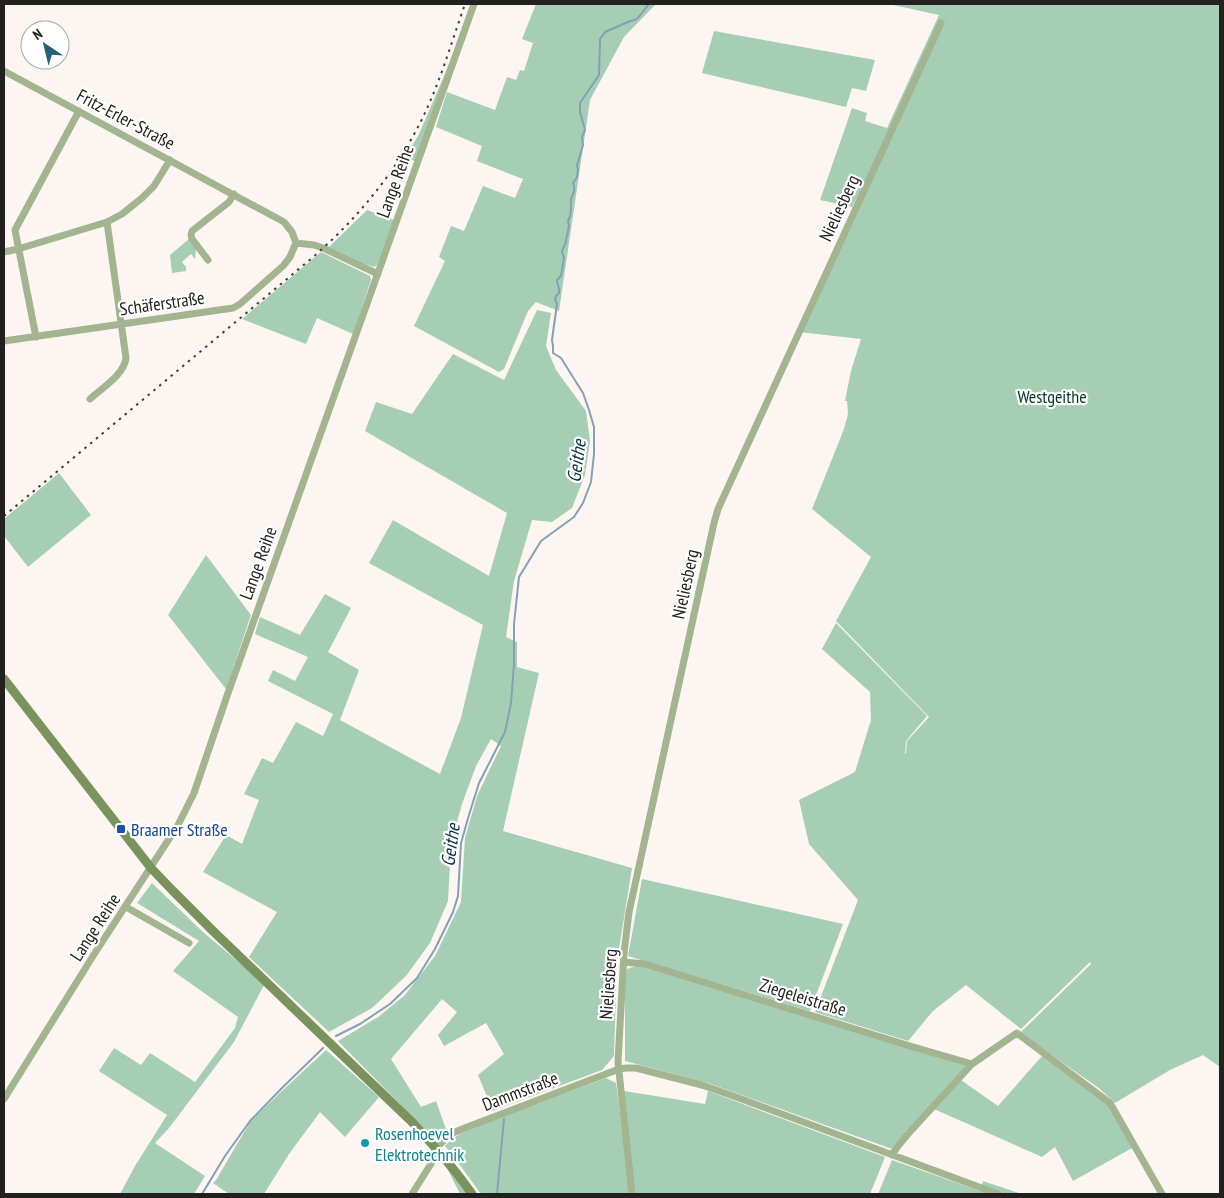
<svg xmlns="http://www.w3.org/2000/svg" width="1224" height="1198" font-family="'PT Sans Narrow',sans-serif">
<rect width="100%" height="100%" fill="#fcf5f1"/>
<!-- green -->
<path fill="#a6ceb5" d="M536,4H656L624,37L590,100L559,311L536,302L528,311L504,369L499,372L414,326L445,261L439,257L451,226L464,231L483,186L515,198L523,179L477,161L482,146L436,127L447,92L495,110L507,77L516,80L520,70L524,71L533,43L522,39Z
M889,4H1220V1067L1203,1055L1170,1070L1115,1103L1100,1089L1049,1053L1021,1032L1091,964L1090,962L1021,1029L966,985L933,1011L908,1041L815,1012L858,900L809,844L799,800L855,772L871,720L870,692L822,649L836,623L927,716L906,741L905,754L906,753L907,741L929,717L836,621L871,557L812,509L844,429L848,414L847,401H845L851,371L861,339L799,332L859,194L852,207L820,200L852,108L867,113L865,121L887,128L939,15Z
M714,31L875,60L866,91L852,88L846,107L702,73Z
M450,62L415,161L405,158L419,134Z
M367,210L394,220L377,265L374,267L365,264L329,247Z
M189,239L196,248L195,259L191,254L182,262L186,267V271L172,273L170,255Z
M321,252L370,276L371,280L353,334L317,318L306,344L242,319Z
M537,310L551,313L546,346L556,370L586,411L590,441L585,475L572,508L552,522L532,520L514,581L506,637L517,642V667L539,673L503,831L632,868L617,961L614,1056L602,1070L493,1111L478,1075L504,1054L486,1023L444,1046L438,1035L457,1012L442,999L391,1059L421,1107L436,1101L447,1132L435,1140L338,1041L378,1017L404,996L435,956L461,902L465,838L477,796L501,746L491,739L476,766L462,804L451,844L448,901L430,943L406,976L372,1008L329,1032L249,957L277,912L203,872L226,835L242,844L259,800L244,794L262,758L273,763L296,722L323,736L333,714L268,681L273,670L295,681L308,657L255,634L260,617L300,635L325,594L351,608L328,652L359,670L340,720L440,774L461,718L483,625L369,563L393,520L489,576L507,513L365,431L376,402L412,414L453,354L504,380Z
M59,473L91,515L28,567L4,536V519Z
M206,555L251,615L226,689L168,615Z
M642,879L843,924L810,1011L628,956Z
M152,883L204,933L258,978L264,985L234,1042L169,1128L155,1143L205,1176L194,1194H120L135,1166L167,1115L99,1071L114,1048L141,1065L150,1053L195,1082L235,1028L238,1017L173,971L199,941L137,903Z
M639,965L967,1065L892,1149L708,1083L625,1061V978L627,969Z
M326,1050L379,1097L345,1137L320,1112L289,1154L264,1194H229L213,1183L216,1180L250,1122L283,1090Z
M1042,1056L1110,1106L1134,1147L1073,1181L1055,1147L1042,1157L934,1109L961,1080L998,1106Z
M606,1078L616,1083L622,1128L624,1091L705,1104L708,1091L885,1157L870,1194H481L462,1168L445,1146C462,1128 497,1118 521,1110C549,1099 578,1089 606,1078Z
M892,1160L980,1191L983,1181L1022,1194H878Z
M446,1166L468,1194H460Z"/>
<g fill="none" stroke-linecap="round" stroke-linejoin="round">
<!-- stream -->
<path stroke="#84a0b5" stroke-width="2" d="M336,1036L360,1024L390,1004L417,978L435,949L453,912L458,896L461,843L469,815L479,783L505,732L511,703L514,664V624L519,577L541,541L574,517L583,503L591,482L594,454V427L589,410L583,393L561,358L553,353V346L552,340L557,304L555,300L556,296L559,293C560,288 557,285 557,280L561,276L564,258L562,252L563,248L565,245L569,226L568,221C573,212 570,208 571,200C573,192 576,192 573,183L577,177L578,170L577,165L583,145L582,137L585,130L580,112V103L599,75L600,39L605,32L628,22L637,19L649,4
M202,1194L225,1156L250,1121L282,1088L323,1048
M497,1194L504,1119"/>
<!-- street -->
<path stroke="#a2b490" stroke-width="7" d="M4,71L284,222L292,232L296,243L314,245L323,248L378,274
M4,252L18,249L107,222L122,214L142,198L154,186L170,160
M208,260L192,239L191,235L192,231L229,202L234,194
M36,337L15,230L79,111
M4,341L233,308L240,304L283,266L290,257L296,243
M90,399C102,388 124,375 126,358L107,222
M126,907L189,943
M624,962L645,964L910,1046L972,1064
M4,1099L93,956L178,825L194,793L228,693L474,4
M436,1148L451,1134L462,1129L619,1069L626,1068H636L702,1085L736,1097L998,1194
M892,1155L898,1146L908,1134L972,1064L1017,1033L1110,1103L1162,1194
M412,1194L439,1151
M632,1194L618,1062L624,953L629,912L714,523L718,509L729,485L941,23"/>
<!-- secondary -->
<path stroke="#7a935d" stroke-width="9" d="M4,679L151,868L173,891L212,930L412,1122C433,1145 454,1168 472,1194"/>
<!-- rail -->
<path stroke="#413e3c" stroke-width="2" stroke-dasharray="2.5 5" stroke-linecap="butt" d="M4,516L312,258C358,218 397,171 424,115C441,79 452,41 465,4"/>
</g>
<!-- markers -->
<rect fill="#1a4fb4" stroke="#fff" stroke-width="2" x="116" y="824" width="10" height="10" rx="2.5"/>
<circle fill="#0f9aa8" stroke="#fff" stroke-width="2" cx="365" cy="1143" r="5"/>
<g text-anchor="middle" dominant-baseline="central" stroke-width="4.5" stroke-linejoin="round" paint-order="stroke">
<!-- street labels -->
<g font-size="18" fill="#23211f" stroke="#fff">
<text transform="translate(126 119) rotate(28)">Fritz-Erler-Straße</text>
<text transform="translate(395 181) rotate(-70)">Lange Reihe</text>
<text transform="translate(839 208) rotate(-65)">Nieliesberg</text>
<text transform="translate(162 303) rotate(-8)">Schäferstraße</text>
<text transform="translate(258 563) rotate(-70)">Lange Reihe</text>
<text transform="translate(685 584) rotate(-78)">Nieliesberg</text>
<text transform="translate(95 927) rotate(-57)">Lange Reihe</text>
<text transform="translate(608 984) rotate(-86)">Nieliesberg</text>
<text transform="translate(803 997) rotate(17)">Ziegeleistraße</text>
<text transform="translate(520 1091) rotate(-21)">Dammstraße</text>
</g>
<!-- park labels -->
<g font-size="18" fill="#003920" stroke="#fff">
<text x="1052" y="396">Westgeithe</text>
</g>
<!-- transit labels -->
<g font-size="18" fill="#164399" stroke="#fff" text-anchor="start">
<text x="131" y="829">Braamer Straße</text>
</g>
<!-- culture labels -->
<g font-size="18" fill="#0d838f" stroke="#fff" text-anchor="start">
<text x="375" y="1133">Rosenhoevel<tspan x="375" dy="21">Elektrotechnik</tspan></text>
</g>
<!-- water labels -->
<g font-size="19" font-style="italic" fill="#0b2e43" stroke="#fff">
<text transform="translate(576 461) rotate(-82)">Geithe</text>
<text transform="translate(450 845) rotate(-82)">Geithe</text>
</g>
</g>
<!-- border -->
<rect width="1224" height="1198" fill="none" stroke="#23211f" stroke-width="10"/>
<!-- north arrow -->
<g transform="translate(45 45) rotate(325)"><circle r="24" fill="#ffffff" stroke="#a7a6a5"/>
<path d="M0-4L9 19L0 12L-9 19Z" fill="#256078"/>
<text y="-8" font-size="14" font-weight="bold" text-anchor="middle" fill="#23211f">N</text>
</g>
</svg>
